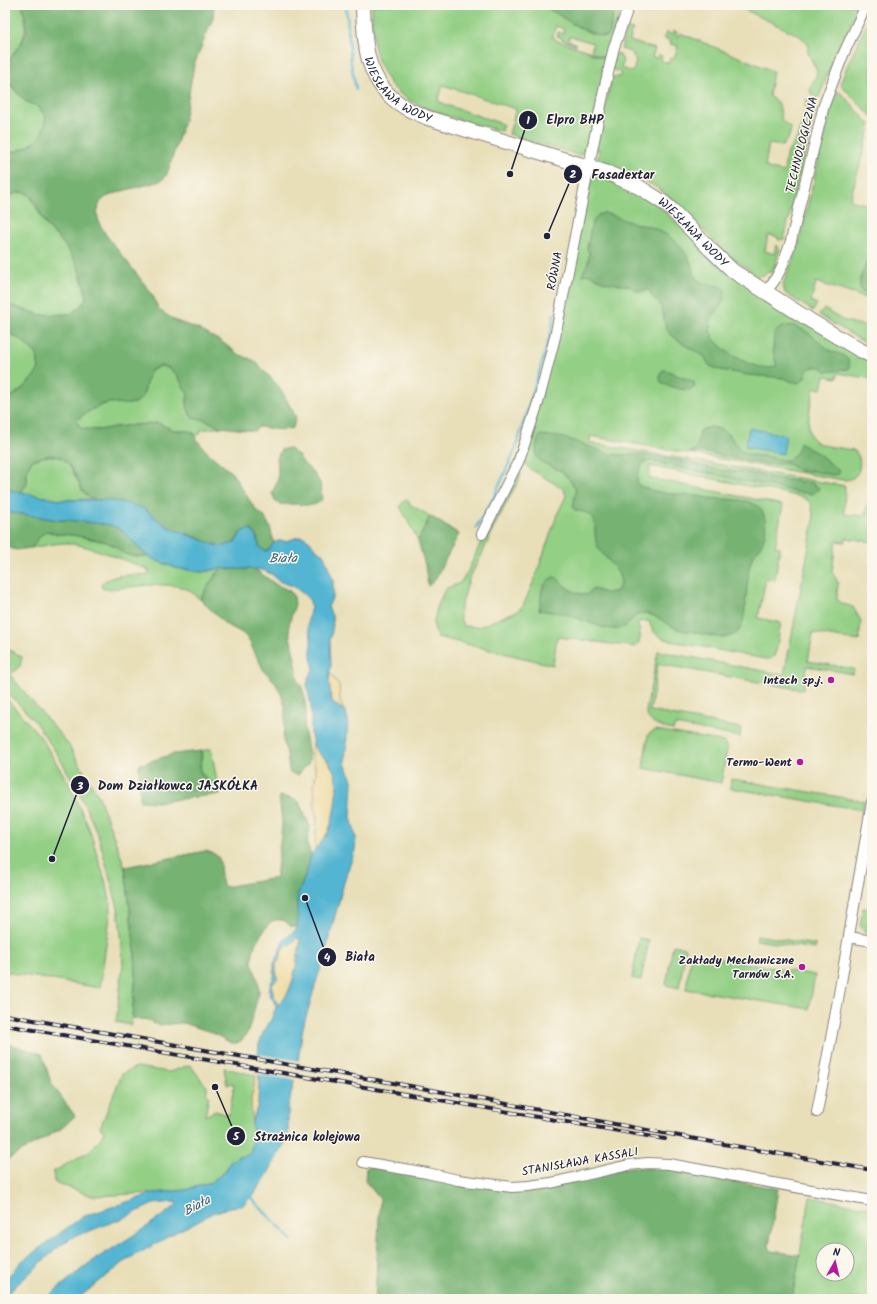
<svg xmlns="http://www.w3.org/2000/svg" width="877" height="1304" font-family="Kalam,sans-serif">
<rect width="100%" height="100%" fill="#fbf7ec"/>
<filter id="ink" filterUnits="userSpaceOnUse"><feTurbulence type="fractalNoise" baseFrequency=".025" numOctaves="2"/><feDisplacementMap in="SourceGraphic" scale="8" xChannelSelector="R" yChannelSelector="G"/><feConvolveMatrix kernelMatrix="1 2 1 2 8 2 1 2 1" color-interpolation-filters="sRGB"/></filter>
<filter id="wash" filterUnits="userSpaceOnUse"><feTurbulence type="fractalNoise" baseFrequency=".012" numOctaves="4" result="noise"/><feDisplacementMap in="SourceGraphic" scale="16" xChannelSelector="R" yChannelSelector="G"/><feGaussianBlur stdDeviation="0.9" result="paint"/><feColorMatrix in="noise" values="0 0 0 0 0 0 0 0 0 0 0 0 0 0 0 0 0 1.4 0 .05"/><feComposite in="paint" operator="in"/></filter>
<g filter="url(#wash)">
<rect width="100%" height="100%" fill="#e8dfb9"/>
<!-- green -->
<path fill="#93cf84" stroke="#5a7860" fill-rule="evenodd" d="M5,5H22C31,37 21,41 5,66Z
M372,5H542L566,19L573,24L584,30L604,37L610,33L614,5H623L606,58L591,52L593,43L570,36L568,40L577,44L576,45L562,40V38L557,36L558,32L563,34L564,29L556,26L552,37L555,38V40L589,51L590,53L606,59L589,148L585,147L583,153L578,155L509,134L516,109L443,85L438,101L449,106L503,124L501,131C473,123 420,111 399,93C389,84 382,72 378,60C372,42 372,23 372,5Z
M735,5H859L830,68L819,97H815L811,94L810,88L815,78L817,71L808,53V46L805,40L798,35Z
M872,12V117L840,84L848,64Z
M626,28L633,30L630,34L631,35L630,41L655,49L652,57L657,58L658,55L662,56L661,61L669,63L670,58L674,59L678,46L670,44L671,41L663,38L667,32L673,35L674,31L677,32L676,35L678,36L680,33L773,71L769,96L779,104L782,121L791,128L789,137L782,146L769,144L765,166L771,169L784,172L786,155L796,140L802,123L805,113L806,100L807,99L815,105V111L784,239L778,240V237L768,235L765,251L774,254L776,245L780,250L772,273L768,271L764,275L758,276L753,273L725,252L672,199L658,188L632,174L600,162L598,160L599,150L596,149L612,77H619L621,73L620,72L611,69L615,53L620,55L623,61L621,68L633,72L636,61L631,52L621,49Z
M5,77L10,85L25,101L39,107L46,117C45,121 45,126 43,130C37,145 20,152 5,153Z
M837,92H839L844,96L870,125V128L850,200L872,206V248L860,279L862,292L872,295V300L816,282L811,301L817,304L813,311L785,293L783,284L797,250L830,113Z
M594,176L614,181L655,203L684,229L872,362V379L838,373L837,378L825,376L822,389L814,388C812,401 802,433 816,442C824,447 843,448 853,450C861,453 862,470 855,476C852,479 847,480 843,480L590,436V443L845,486L844,514L864,516L872,491V542L846,538L845,542L836,541L832,572L838,582L837,599L840,603L853,607L861,621L859,641L813,633L808,661L854,669L853,674L807,666L803,690L658,664L650,711L741,728L740,737L675,725L673,730C662,728 647,724 646,710L658,651L784,675L814,520L811,503L803,497L650,466L649,478L783,505L775,546L780,547L775,580L766,579L758,618L781,623C779,631 778,649 774,656C772,659 769,659 765,659L671,641C658,637 653,634 649,621L637,622C640,632 643,640 635,647L557,637L553,665L437,637L433,623L438,605L444,591L447,588L460,583L468,571L480,544L494,523L513,484V480L518,472L520,473V478L498,519L481,556L469,579L460,611V619L464,626L478,627L486,624L517,611L523,606L535,578L557,515L566,496L564,489L530,469L526,465L524,460L591,181Z
M25,192L30,196L45,224L69,250L78,267L87,296L82,305L71,314L41,315L5,304V197L9,196L13,193Z
M824,309L842,320L872,328V347L819,315Z
M5,331L21,340L37,354L39,369C31,382 18,393 5,401Z
M161,366C176,369 181,382 188,394C186,403 187,409 192,417L205,420L221,427L201,430L200,434L196,435L194,433L182,430H173L158,423L114,427L100,430L84,429L79,427L77,421C85,408 129,396 145,390C147,377 147,371 161,366Z
M53,456L62,458L68,463L83,491L91,499L59,500L21,492L27,484V472L31,461L42,457Z
M406,499L411,505L430,516L418,541L400,506Z
M47,531L56,534L73,535L107,542L113,545L123,553L137,557L149,556L155,560L176,568L202,572L222,568C213,576 208,587 201,597V600C197,597 193,593 189,590C169,579 127,589 104,589L102,588L101,584C112,573 134,575 148,575L149,570C122,560 94,546 66,543C54,543 43,546 31,548L42,534Z
M8,649L22,657L20,666L10,675L68,744L99,797L125,867L135,952L136,973L131,1025L116,1022L123,964L121,934L118,908L98,835L78,790L56,752L35,722L19,704L5,692V650Z
M5,697L40,736L68,782L89,828L108,890L111,909L100,988L5,972Z
M656,730L720,741L725,743L727,750L721,783L643,768L648,735L650,733Z
M211,749L217,781L214,783L208,781L200,771L202,756L201,751Z
M731,779L864,801L863,810L730,788Z
M863,908L872,909V935L865,933L860,926Z
M757,935L816,945L815,949L756,940Z
M639,938L649,940L641,980L632,978Z
M673,945L686,948L679,988L666,985Z
M691,954L815,975L809,1009L686,989Z
M190,1065L207,1087V1091L206,1093L209,1096L205,1116L215,1111L229,1115L234,1086L232,1083L227,1085L224,1068L255,1075L254,1087L251,1098L253,1142L250,1154L243,1157L239,1156L230,1162L225,1172L211,1182L186,1190L154,1193L92,1196L54,1182L53,1172L91,1150L105,1133L100,1128L122,1074L136,1067L169,1072Z
M810,1197L872,1208V1299H792ZM823,1250H847V1274H823Z"/>
<!-- forest -->
<path fill="#76b272" stroke="#4c6a56" d="M22,5H214L213,18L194,65L184,121L167,174L163,179L158,182L122,191L106,197L100,202L97,213L99,223L106,235L146,286L153,296L159,310L176,321L198,329L222,342L238,354L255,361L280,388L296,417L293,428C281,432 271,428 259,427L254,431L221,427L205,420L192,417C187,409 186,403 188,394C182,385 174,365 161,366C140,368 152,398 134,403C126,406 117,402 109,403C101,404 81,414 77,421L79,427L84,429L100,430L114,427L158,423L173,430L189,431L194,433L197,440L207,452L232,473L256,510L264,516L270,527L274,543L268,551H265L260,548L256,534L252,530L241,532L234,543L224,546L215,545L188,534L178,531L168,527L143,508L121,502L103,500L91,499C88,496 84,493 82,490C79,484 77,478 74,473C63,452 51,453 31,461L27,472V484L21,492L5,489V401C18,393 31,382 39,369L37,354L21,340L5,331V304L41,315L71,314L82,305L87,296C83,280 78,263 68,250C62,240 52,233 46,224C40,216 35,196 26,193C18,190 12,196 5,197V153C20,152 37,145 43,130C45,126 45,121 46,117L39,107L25,101L5,78V66L23,40L26,33V21Z
M542,5H614L610,33L608,36C589,38 559,14 542,5Z
M604,213C615,215 620,219 630,222C636,224 642,225 648,226C658,229 672,237 679,245C684,250 688,257 691,263C693,269 693,275 698,280C706,288 717,282 725,290C725,296 724,301 721,305C716,314 709,318 710,330C712,348 760,375 776,366V362L773,351L774,334C791,312 814,338 829,350C834,353 845,354 848,360C849,362 849,366 849,369L827,372L821,367H813L808,369L804,379L799,383L790,381L783,378L748,375L720,370L712,367L709,365L704,356L683,344L669,333L666,327L660,304L651,295L650,291L647,290C640,293 635,292 630,286L604,282L589,274L582,275L588,262L589,253L587,248L592,223L598,215Z
M872,248V295L862,292L860,286V279Z
M663,370C670,370 675,375 682,377C686,379 690,380 694,382L695,387C686,394 670,386 661,382C659,377 660,373 663,370Z
M712,427C717,428 723,430 727,433C734,438 736,447 743,452C750,456 756,455 764,456C776,457 788,466 796,453C798,449 800,446 800,442L806,447L819,454L839,471V474L833,475L813,471H800L788,464H765L703,452H695L690,453L697,447L700,431L703,429Z
M541,435L561,437L572,440L609,454L620,455L634,454L661,457L687,462L718,470L743,472L764,475L772,478L812,483L819,488L818,490L812,494L795,492L762,484L747,482L719,475L676,467L652,461L644,462C640,467 635,479 638,485C655,493 666,493 685,495C693,495 701,497 709,498C721,500 746,498 756,505C769,513 767,536 760,547C758,550 756,552 754,554C743,573 750,621 737,633C727,642 704,634 693,632C688,631 683,631 678,629C667,625 660,617 648,614C632,610 631,628 618,629C604,631 580,618 566,614C557,612 547,612 539,610C543,595 537,587 553,577C559,578 559,580 564,585C569,590 578,594 586,595L593,589L606,593L617,591L621,583C620,569 605,559 598,547C593,538 597,525 592,517C588,512 581,512 575,510L573,507L576,490L570,480L561,471L543,463L536,456C536,449 536,440 541,435Z
M288,448L298,455L303,463L313,472L320,483L322,499C315,509 303,504 292,504C288,504 283,505 280,504C275,503 274,497 272,494L278,479V465L277,458L281,450Z
M5,512L22,514L59,520H66L86,522L111,525L123,531L145,554L149,556H131L123,553L115,546L107,542L73,535L56,534L47,531L42,534L31,548L16,550L5,546Z
M430,516L459,534L434,581L428,586L425,565L418,541Z
M222,568L232,569H253L259,572L275,584L290,591L294,597L295,604L289,624L290,636L296,664L298,680L301,685L304,694L306,712L304,728L310,759L308,764L298,775L290,773L289,770L287,755L283,740L285,716V706L280,691L274,681L264,671L248,639L242,633L225,624L201,600C202,593 216,573 222,568Z
M201,751C202,758 198,766 201,774L209,781L214,783L217,781L220,794L157,802L140,801L139,765L173,754Z
M279,796L296,799L299,802L310,826L307,843L311,855L306,875L298,893L297,903L298,923L297,927L290,926L285,921L282,920H276L272,921L267,926L256,942L253,952L252,962L258,980L259,992L248,1032L242,1040L237,1043H231L211,1032L183,1023L159,1025L153,1023L149,1020L132,1018L136,973L135,952L125,867L205,851C223,855 219,860 221,875C221,879 223,883 224,887L276,878L281,834L282,821Z
M5,1043L42,1054L51,1083L75,1116L62,1128L5,1161Z
M371,1167L507,1190L632,1167L671,1169L778,1189L769,1246L771,1251L800,1255L792,1299H375L380,1199L365,1181L366,1168Z"/>
<!-- sand -->
<path fill="#eeda9e" stroke="#887e6c" d="M330,673L339,685L340,702L344,710C340,708 335,706 333,702C329,697 329,679 330,673Z
M313,743C315,753 325,756 330,764C332,767 334,771 335,775C340,792 335,816 328,832C324,839 319,844 315,850L317,819L315,806L314,785L316,773L312,752Z
M297,938L300,939V942C297,961 294,993 278,1006L273,994L272,985L277,979L276,964L280,959L281,951Z
M258,1055L259,1079L258,1105L252,1121L251,1098L254,1087Z"/>
<!-- water -->
<path fill="#53b5d1" stroke="#3a6c86" fill-rule="evenodd" d="M749,428L786,435L783,454L745,447Z
M5,489L59,500H103L121,502L143,508L168,527L215,545L224,546L234,543L238,538L241,532L248,529C257,532 256,540 260,548L265,551H268L274,543L278,541H287L298,537H304L310,541L313,546L324,555L333,580V596L328,607L332,616L333,625L330,641L331,665L329,678L331,698L333,703L346,712L348,720L345,763L353,783L351,817L356,838L355,850L345,879L322,964L317,979L303,1027L297,1067L288,1108V1134L287,1139L266,1177L254,1194L242,1206L232,1207L212,1213L192,1224L178,1231L127,1260L77,1299H45L88,1264L145,1228L177,1205L175,1202L153,1204L126,1217L71,1238L57,1248L5,1296V1280L22,1261L82,1217L154,1193L186,1190L211,1182L225,1172L230,1162L239,1156L243,1157L250,1154L253,1142L252,1121L258,1105L259,1079L258,1055L259,1044L262,1035L271,1020L276,1007V1005L270,995L269,992L271,982L274,977V963L279,954L280,949L284,940L296,930L298,923L297,903L298,893L306,875L311,855L328,833L332,821L335,805L337,786L335,773L328,761L319,754L314,747L311,735V706L307,685L309,676L314,668L311,658V638L308,627V620L311,607L310,601L305,595L293,586L278,581L273,575L263,570L253,569H232L222,568L202,572L176,568L155,560L145,554L123,531L111,525L86,522L66,520H59L22,514L5,512ZM297,938L300,939V942C297,960 294,993 278,1005L273,994L272,985L277,979L276,964L281,957V951L292,943Z"/>
<!-- pier -->
<path fill="#e8dfb9" d="M256,1054L300,1061L296,1080L257,1074Z"/>
<g fill="none" stroke-linecap="round" stroke-linejoin="round">
<!-- stream -->
<path stroke="#53b5d1" stroke-width="2.5" d="M346,5L351,64L356,89
M476,528L494,497L515,450L543,360L552,328L554,314
M249,1196L292,1240"/>
</g>
</g>
<g filter="url(#ink)">
<g fill="none" stroke-linecap="round" stroke-linejoin="round">
<!-- street casing -->
<g stroke="#85807a" stroke-width="12">
<path id="street" d="M765,292C779,278 785,260 791,241L824,105L843,55L866,5
M482,534L519,460L538,403L555,337L604,90L614,47L629,5
M849,937L872,941
M817,1112L835,1017L872,802
M363,1162L427,1173L458,1180L512,1187L528,1186L551,1183L629,1165L648,1163L669,1164L872,1201"/>
</g>
<!-- secondary casing -->
<g stroke="#85807a" stroke-width="16">
<g id="secondary">
<path id="s1" d="M363,5C364,45 366,83 403,106C410,111 420,114 428,118L608,173L639,187L664,203L673,211L710,249L733,271L811,321L858,349L872,356"/>
</g>
</g>
<!-- street -->
<use href="#street" stroke="#fff" stroke-width="10"/>
<!-- secondary -->
<use href="#secondary" stroke="#fff" stroke-width="14"/>
<!-- rail casing -->
<g stroke="#22223b" stroke-width="4">
<path id="rail" d="M5,1015L416,1087L701,1140L872,1170
M5,1025L665,1139"/>
</g>
<!-- rail -->
<use href="#rail" stroke="#fbf7ec" stroke-width="2.5" stroke-dasharray="8" stroke-linecap="butt"/>
</g>
</g>
<!-- markers -->
<g fill="#b5179e" stroke="#fbf7ec" stroke-width="1.5">
<circle cx="831" cy="680" r="4"/>
<circle cx="800" cy="762" r="4"/>
<circle cx="802" cy="967" r="4"/>
</g>
<g text-anchor="middle" dominant-baseline="central" stroke-width="3" stroke-linejoin="round" paint-order="stroke">
<!-- street labels -->
<g font-size="12" fill="#22223b" stroke="#fbf7ec">
<text stroke="none"><textPath href="#s1" startOffset="99">WIESŁAWA WODY</textPath></text>
<text transform="translate(802 145) rotate(-76)">TECHNOLOGICZNA</text>
<text stroke="none"><textPath href="#s1" startOffset="435">WIESŁAWA WODY</textPath></text>
<text transform="translate(555 271) rotate(-79)">RÓWNA</text>
<text transform="translate(580 1162) rotate(-10)">STANISŁAWA KASSALI</text>
</g>
<!-- poi labels -->
<g font-size="12" font-weight="bold" fill="#22223b" stroke="#fbf7ec" text-anchor="end">
<text x="823" y="680">Intech sp.j.</text>
<text x="792" y="762">Termo-Went</text>
<text x="794" y="960">Zakłady Mechaniczne<tspan x="794" dy="14">Tarnów S.A.</tspan></text>
</g>
<!-- water labels -->
<g font-size="13" font-style="italic" fill="#365d77" stroke="#fbf7ec">
<text transform="translate(283 559) rotate(-1)">Biała</text>
<text transform="translate(197 1206) rotate(-28)">Biała</text>
</g>
</g>
<!-- callouts -->
<path fill="none" stroke="#22223b" stroke-width="1.5" d="M510 174L528 120M547 236L573 174M52 859L80 785M305 898L327 957M215 1087L236 1136"/>
<g fill="#22223b" stroke="#fbf7ec" stroke-width="1.5">
<circle cx="510" cy="174" r="4"/>
<circle cx="547" cy="236" r="4"/>
<circle cx="52" cy="859" r="4"/>
<circle cx="305" cy="898" r="4"/>
<circle cx="215" cy="1087" r="4"/>
<circle cx="528" cy="120" r="10"/>
<circle cx="573" cy="174" r="10"/>
<circle cx="80" cy="785" r="10"/>
<circle cx="327" cy="957" r="10"/>
<circle cx="236" cy="1136" r="10"/>
</g>
<g font-size="12" text-anchor="middle" font-weight="bold" fill="#fff">
<text x="528" y="124">1</text>
<text x="573" y="178">2</text>
<text x="80" y="790">3</text>
<text x="327" y="961">4</text>
<text x="236" y="1140">5</text>
</g>
<g font-size="13" text-anchor="middle" font-weight="bold" fill="#22223b" stroke="#fbf7ec" stroke-width="3" stroke-linejoin="round" paint-order="stroke">
<text x="575" y="124">Elpro BHP</text>
<text x="623" y="179">Fasadextar</text>
<text x="178" y="790">Dom Działkowca JASKÓŁKA</text>
<text x="360" y="961">Biała</text>
<text x="307" y="1141">Strażnica kolejowa</text>
</g>
<!-- margin -->
<rect width="877" height="1304" fill="none" stroke="#fbf7ec" stroke-width="20"/>
<!-- north arrow -->
<g transform="translate(835 1262) rotate(8)"><circle r="19" fill="#fbf7ec" stroke="#a4a2a5"/>
<path d="M0-3L7 15L0 10L-7 15Z" fill="#b5179e"/>
<text y="-6" font-size="11" font-weight="bold" text-anchor="middle" fill="#22223b">N</text>
</g>
</svg>
